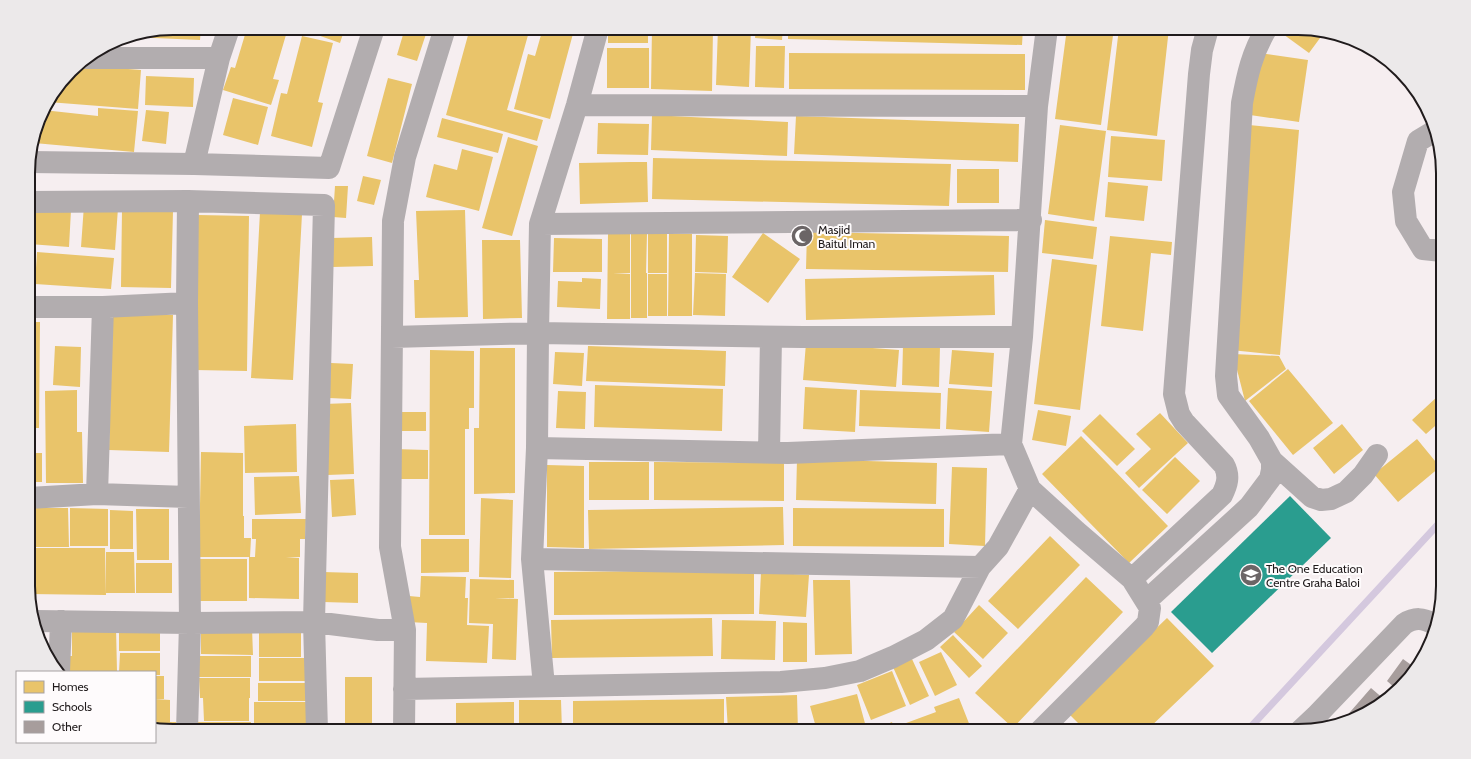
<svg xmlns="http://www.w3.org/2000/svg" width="1471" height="759" font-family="Cabin,sans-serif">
<rect width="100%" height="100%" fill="#f6eef0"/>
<!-- homes -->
<path fill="#e9c46a" d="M173,28H201L200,40L132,37Z
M247,28H288L273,79L279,80L271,105L223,90L231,67L235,68Z
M298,28H345L340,43Z
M405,28H428L417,61L397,55Z
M470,28H530L507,110L543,120L537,141L446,115Z
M543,28H567L574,30L550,119L514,109L528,54L535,56Z
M608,28H648V43H608Z
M652,28H713L712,91L651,89Z
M718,28H751L749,87L716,85Z
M756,28H783L782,40L755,38Z
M788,28H1023L1022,45L788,39Z
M1067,28H1114L1101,125L1055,119Z
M1119,28H1169L1157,136L1107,130Z
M1277,28H1298L1323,34L1309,53L1276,29Z
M302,36L333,43L318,102L323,103L312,147L271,136L281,93L287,94Z
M756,46H785L784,88L755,87Z
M607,48H649V88H607Z
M789,53L1025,54V90L789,89Z
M1259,53L1308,60L1299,122L1250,115Z
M77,65L141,70L138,109L48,102Z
M146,76L194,78L193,107L145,105Z
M388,78L412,84L392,163L367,156Z
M233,98L268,107L258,145L223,135Z
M98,108L138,111L134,152L34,143L43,110L98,116Z
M146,110L169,112L166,144L142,141Z
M652,115L788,122L787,156L651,150Z
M796,116L1019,124L1018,162L794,154Z
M442,118L503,134L498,153L437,137Z
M598,123L649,124L648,155L597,154Z
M1060,125L1106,131L1094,221L1048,214Z
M1249,125L1299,130L1280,355L1231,350Z
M1111,136L1165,140L1162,181L1108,177Z
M508,137L538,146L512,236L482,228Z
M462,149L493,157L479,211L426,197L434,164L457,170Z
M653,158L951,164L949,206L652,199Z
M630,162H647L648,202L580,204L579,163Z
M957,169H999V203H957Z
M363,176L381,180L374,205L357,201Z
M1108,182L1148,186L1144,221L1105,217Z
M335,186H348L346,218L333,217Z
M84,205L118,208L115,250L81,247Z
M28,208L71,210L69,247L29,244Z
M122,210L173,211L171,288L121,287Z
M465,210L468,317L415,318L414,280H419L416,211Z
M260,212L302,214L293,380L251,378Z
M198,215L249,216L247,371L195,370Z
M1045,220L1097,227L1093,259L1042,253Z
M807,232L1009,236L1008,272L806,269Z
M608,233L630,234V273H613L630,274V319H607Z
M763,233L800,259L768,303L732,277Z
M631,234H647L646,273H631Z
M648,234H667V273H648Z
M669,234H692V316H668Z
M696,235L728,236L727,273L695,272Z
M1110,236L1172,242L1171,255L1151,253L1143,331L1101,326Z
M372,237L373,266L332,267L331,238Z
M554,238L602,239V272H553Z
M482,240H520L522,318L483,319Z
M37,252L114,258L111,289L35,284Z
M29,257H32L30,286H29Z
M1052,259L1097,265L1080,410L1034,404Z
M631,273H647V318H631Z
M695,273L726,274L725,316L693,315Z
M648,274H667V316H648Z
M994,275L995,315L806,320L805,279Z
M582,278L601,279L600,309L557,307L558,281L582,282Z
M113,314L173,315L169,452L109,450Z
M29,322H40L39,428H29Z
M806,343L899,350L896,387L803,380Z
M903,345L940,346L939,387L902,385Z
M55,346L81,347L80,387L53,385Z
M588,346L726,351L725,386L586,381Z
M480,348H515V493L474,494V428H479Z
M430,350L474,351V408H469V429H465V535H429Z
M952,350L994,353L992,387L949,384Z
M555,352L584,353L582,386L553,384Z
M1233,354L1279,356L1286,369L1245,401Z
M331,363L353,364L351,399L329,398Z
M1288,369L1333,423L1293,455L1249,401Z
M595,385L723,389L722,431L594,427Z
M805,387L857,390L855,432L803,429Z
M948,388L992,391L989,432L946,429Z
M77,390V432H82L83,483H46L45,391Z
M860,390L941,393L940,429L859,426Z
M558,391L586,392L585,429L556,428Z
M1438,396L1442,401L1443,419L1426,434L1412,420Z
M351,403L354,474L327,475L324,404Z
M1038,410L1071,416L1066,446L1032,440Z
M402,412H426V431H401Z
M1160,413L1188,443L1139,488L1125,473L1151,449L1136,434Z
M1100,414L1135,449L1117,466L1082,431Z
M296,424L297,472L245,473L244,426Z
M1342,424L1363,450L1334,474L1313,448Z
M1081,436L1168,526L1129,563L1042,474Z
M1417,439L1440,467L1398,502L1374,474Z
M394,449L428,450V479H394Z
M201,452L243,453V516H244V538H251L250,557H199Z
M29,453H42V482H29Z
M1175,457L1200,481L1167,514L1142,490Z
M797,459L937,463L936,504L796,500Z
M589,462H649V500H589Z
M654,462L784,463V501L654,500Z
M547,465L584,466V548L547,547Z
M952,467L987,468L985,546L949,544Z
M299,476L301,513L255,515L254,477Z
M354,479L356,515L332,517L330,480Z
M481,498L513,500L511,578L479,577Z
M783,507L784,545L589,549L588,510Z
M30,508H68L69,547H30Z
M70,508L108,509V546H70Z
M793,508L944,509V547L793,546Z
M136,509H169V560H137Z
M110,510L133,511V549H110Z
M252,519H306L305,539H300V557H286L299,558V599L249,598V557H255L256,539H252Z
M1050,536L1080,565L1018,629L988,601Z
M421,539H469V572L421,573Z
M29,548H105L106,595L29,594Z
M106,552H134L135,593H106Z
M198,559H247V601H198Z
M136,563H172V593H136Z
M754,570V614L554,615V572Z
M323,572L358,573V603L323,602Z
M761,572L809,575L806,617L759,614Z
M421,576L466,577L465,598H468L467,625L489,626L487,663L426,661L427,623L408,622L409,596L420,597Z
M1086,577L1123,612L1013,728L975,693Z
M470,579L514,580V598H495L518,599L516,660L492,659L493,624L469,623Z
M813,580H850L852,654L815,655Z
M979,605L1008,633L983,659L954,632Z
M712,618L713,656L552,658L551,620Z
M1167,618L1214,666L1146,731H1086L1068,713Z
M722,620L776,621L775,660L721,659Z
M783,622L807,623V662H783Z
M72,627H116L117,672H70V656H72Z
M119,628H160V651H119Z
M201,628H252L253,655L201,654Z
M259,631H301V657H259Z
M953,635L982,666L969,678L940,647Z
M941,652L957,685L935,696L919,662Z
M120,653H160V675H155V672H119Z
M199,656H251V677H199Z
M259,658H307V681H259Z
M912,659L929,696L910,705L893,667Z
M892,671L906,706L871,720L857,685Z
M155,676H164V699H155Z
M345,677H372V731H345Z
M199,678H250V698H200Z
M258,683H312V701H258Z
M857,694L866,727L852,731H817L810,706Z
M797,695L798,731H728L726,697Z
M203,698H249V721H204Z
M959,698L972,731H900L898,726L936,712L934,707Z
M155,699L170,700V722H176V731L155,727Z
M724,699V726H707V731H573V701Z
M519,700H561L562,731H519Z
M254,702H306V731H254Z
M514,702V731H456V703Z
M196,722H251V731H196Z
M892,722L895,731H873V730Z"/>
<!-- schools -->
<path fill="#2a9d8f" d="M1290,496L1331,538L1212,653L1171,612Z"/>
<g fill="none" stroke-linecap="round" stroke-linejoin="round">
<!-- stream -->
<path stroke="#d4c8de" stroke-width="7" d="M1247,731L1443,519"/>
</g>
<!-- building -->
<path fill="#a79d9c" d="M1403,659L1414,667L1395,688L1387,681Z
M1371,688L1385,700L1378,707L1344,719Z"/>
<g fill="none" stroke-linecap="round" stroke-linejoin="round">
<!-- minor -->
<path stroke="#b2adaf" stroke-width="22" d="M1267,28C1252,52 1247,76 1242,103L1226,376L1228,395L1259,438L1272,461L1312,497L1321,500L1331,499L1346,492L1363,475L1377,455
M86,58H219
M577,105L1037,106
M1433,132L1418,141L1403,192L1406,221L1423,249L1442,251
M29,162L194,164L329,168L374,28
M194,164L219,58L229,28
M28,202L188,201L324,205L314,622L317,731
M540,224L577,105L598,28
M29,307H103L187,303
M392,337L538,333L540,224L1031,220
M1011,444L788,453L537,448L538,333L803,337H1022
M537,448L532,559L980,567
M769,452L771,337
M1030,489L1076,531L1132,579L1150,608L1148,622L1144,627L1040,731
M97,494L103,307
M29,498L97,494L188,497
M532,559L544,686
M1132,579L1222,495C1227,485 1230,476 1224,465L1184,422L1179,414L1174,394L1199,74L1202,50L1208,28
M1146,601L1249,507L1270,479L1272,470V461
M36,621L190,623L314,622L378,630H405
M59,672L61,621
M404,689L781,682L825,678L860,671L893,657L926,640L953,619L980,567L998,547L1030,489L1011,444L1022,337L1037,106L1047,28
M187,731L190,623L187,303L188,201
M404,731L405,630L390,547L393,221L405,157L445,28
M1300,731L1316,716L1404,624C1415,617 1423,618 1434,624"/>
</g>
<!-- icons -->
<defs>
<g id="mosque-disc" transform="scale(1.15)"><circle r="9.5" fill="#6b6566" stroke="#fefbfc"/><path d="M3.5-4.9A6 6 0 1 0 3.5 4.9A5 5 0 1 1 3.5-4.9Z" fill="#fff"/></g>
<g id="school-disc" transform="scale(1.15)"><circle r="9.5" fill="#6b6566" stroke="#fefbfc"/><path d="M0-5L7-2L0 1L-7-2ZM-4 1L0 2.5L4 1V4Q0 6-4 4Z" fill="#fff"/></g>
</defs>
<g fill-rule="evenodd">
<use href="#mosque-disc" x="802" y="236"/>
<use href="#school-disc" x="1251" y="575"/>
</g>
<g text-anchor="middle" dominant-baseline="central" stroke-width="4" stroke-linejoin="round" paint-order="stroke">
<!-- poi labels -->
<g font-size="12" fill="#201b1c" stroke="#fefbfc" text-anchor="start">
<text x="818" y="229">Masjid<tspan x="818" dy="14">Baitul Iman</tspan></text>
<text x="1266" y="568">The One Education<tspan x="1266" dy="14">Centre Graha Baloi</tspan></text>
</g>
</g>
<!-- crop -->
<path d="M0 0H1471V759H0ZM173 35H1298A138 138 0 0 1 1436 173V586A138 138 0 0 1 1298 724H173A138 138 0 0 1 35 586V173A138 138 0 0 1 173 35Z" fill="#ece9ea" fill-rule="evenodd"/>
<path fill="none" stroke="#201b1c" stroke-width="2" d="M173 35H1298A138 138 0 0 1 1436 173V586A138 138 0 0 1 1298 724H173A138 138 0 0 1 35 586V173A138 138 0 0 1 173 35Z"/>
<!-- legend -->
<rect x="16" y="671" width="140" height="72" fill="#fefbfc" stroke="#a5a1a2"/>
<rect x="24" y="681" width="20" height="12" fill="#e9c46a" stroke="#a5a1a2"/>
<text x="52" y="691" font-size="12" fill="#201b1c">Homes</text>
<rect x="24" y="701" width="20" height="12" fill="#2a9d8f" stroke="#a5a1a2"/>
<text x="52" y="711" font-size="12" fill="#201b1c">Schools</text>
<rect x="24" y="721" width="20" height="12" fill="#a79d9c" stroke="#a5a1a2"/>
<text x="52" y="731" font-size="12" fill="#201b1c">Other</text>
</svg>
